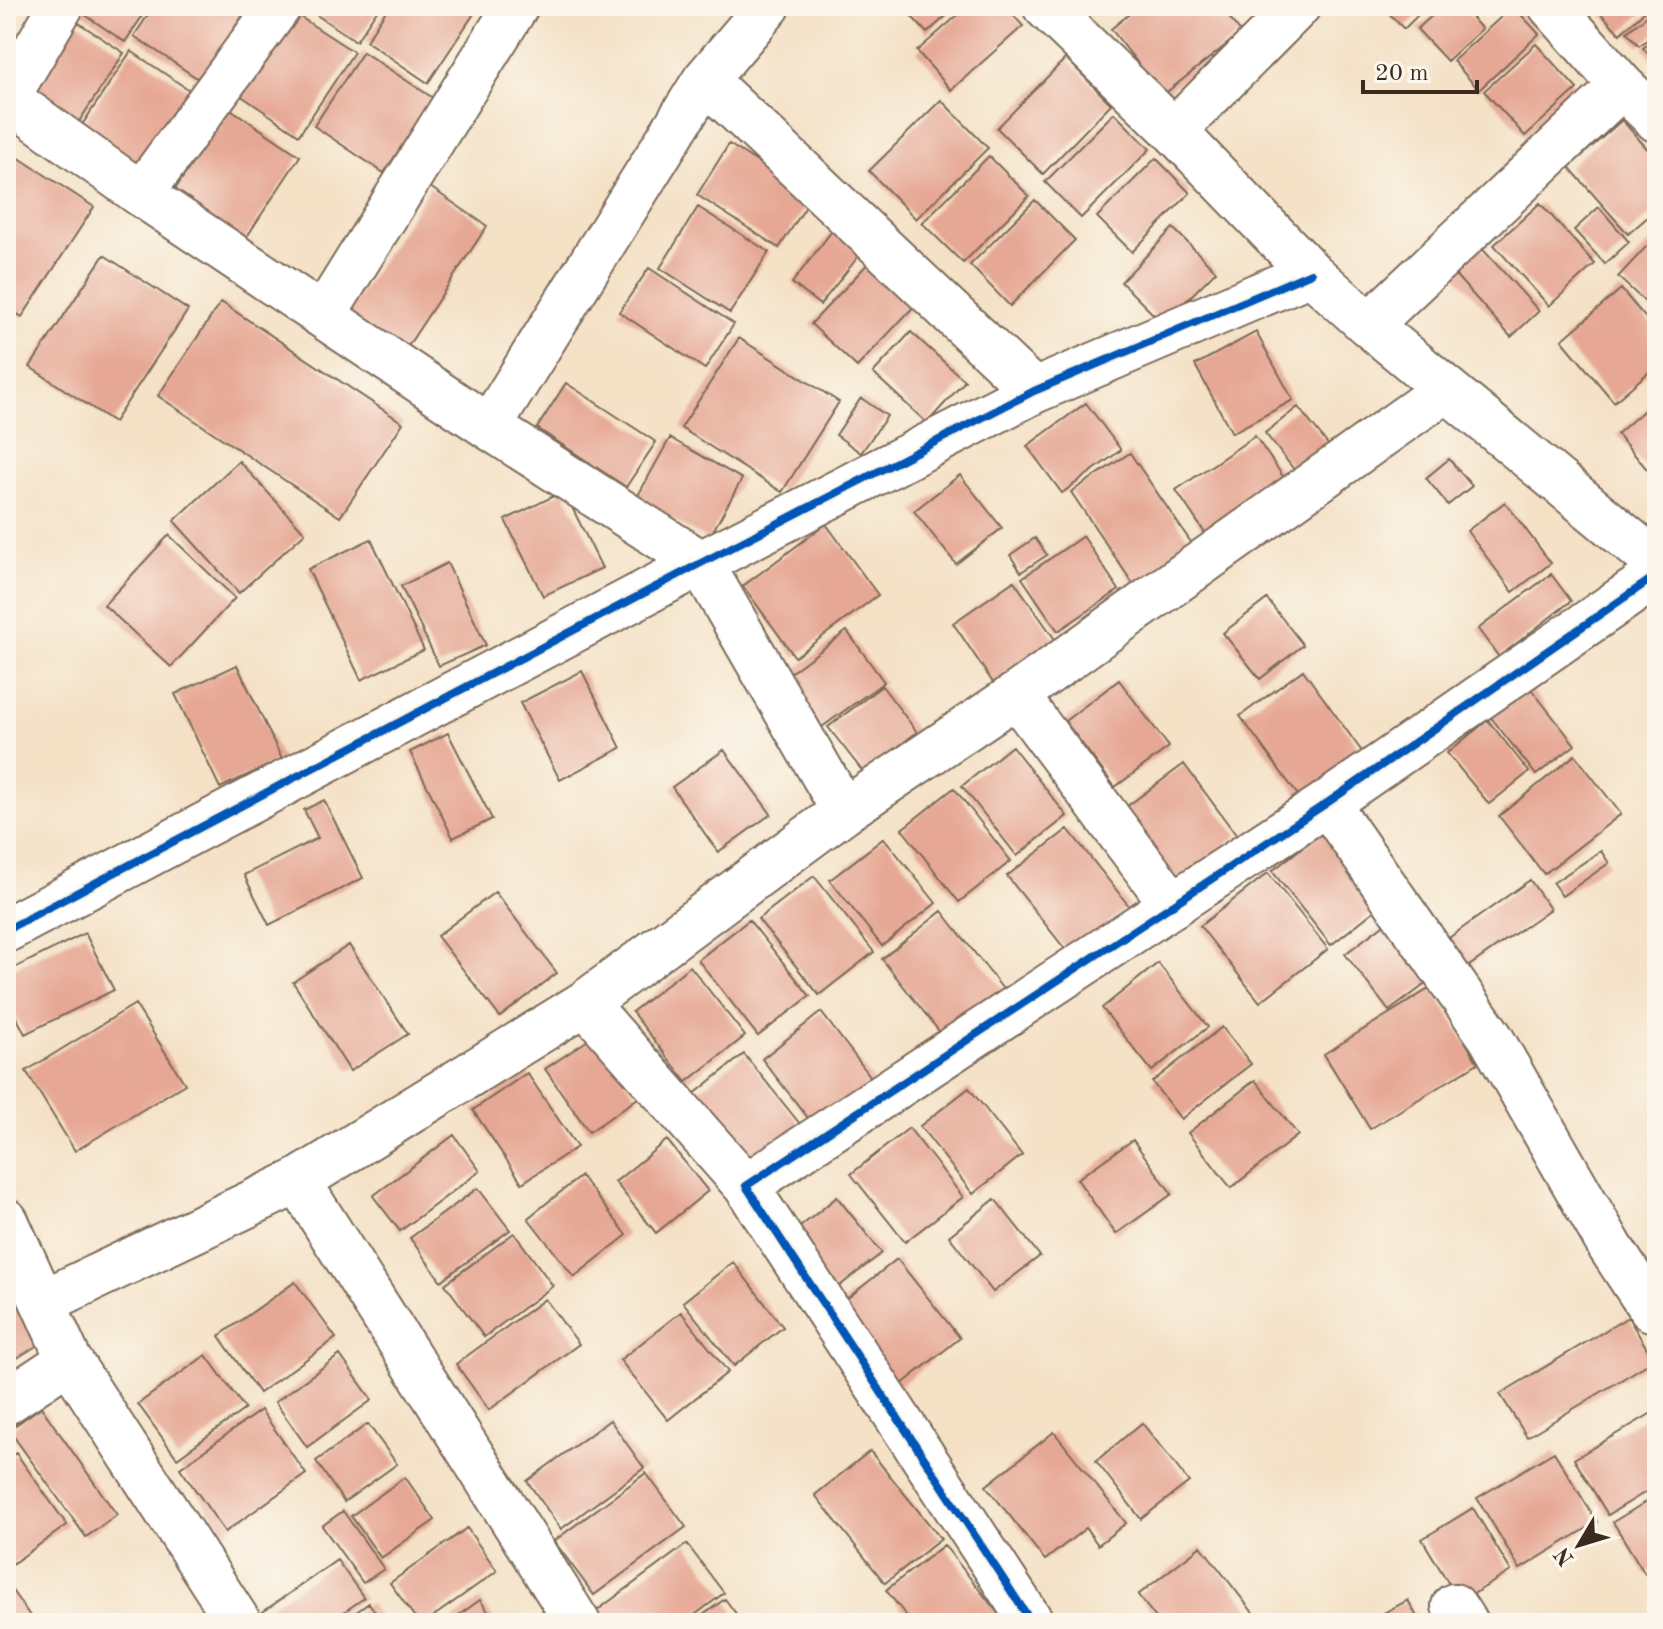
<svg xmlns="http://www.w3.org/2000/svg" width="1663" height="1629" font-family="'Old Standard TT',serif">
<rect width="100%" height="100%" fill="#fbf7ec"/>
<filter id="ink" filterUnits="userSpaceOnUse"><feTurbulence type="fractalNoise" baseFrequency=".0125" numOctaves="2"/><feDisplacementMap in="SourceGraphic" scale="16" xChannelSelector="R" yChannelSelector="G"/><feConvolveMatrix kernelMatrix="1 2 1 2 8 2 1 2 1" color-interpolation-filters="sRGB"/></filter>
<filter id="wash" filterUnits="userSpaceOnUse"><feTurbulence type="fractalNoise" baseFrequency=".006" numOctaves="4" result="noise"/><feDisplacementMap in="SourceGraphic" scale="32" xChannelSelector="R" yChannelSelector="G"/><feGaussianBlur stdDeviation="1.8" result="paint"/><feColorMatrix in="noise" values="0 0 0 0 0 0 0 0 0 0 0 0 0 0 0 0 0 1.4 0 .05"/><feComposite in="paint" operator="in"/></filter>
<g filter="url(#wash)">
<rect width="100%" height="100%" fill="#f4e1c6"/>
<g id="blocks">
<!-- building -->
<path fill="#e6a894" d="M76,6H149L125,42L75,8Z
M154,6H249L200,80L134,36Z
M303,6H380L356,41Z
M389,6H479L428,83L366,41Z
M902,6H957L927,33Z
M968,6H1005L1023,26L951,90L917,51Z
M1139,6H1220L1241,33L1163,95L1111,29Z
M1382,6H1427L1404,29Z
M1443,6H1461L1482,29L1447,61L1417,29Z
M1513,6L1539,34L1479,90L1453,61Z
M1594,6H1650L1620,34Z
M1657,8V32L1639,46L1627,32Z
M294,13L354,52L299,135L240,95Z
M67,15L124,53L72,132L15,95Z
M1657,37V65L1643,48Z
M1536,44L1577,89L1525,136L1484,91Z
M131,51L195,94L140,177L76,134Z
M363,52L433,98L384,173L314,126Z
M1066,58L1111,104L1043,174L997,128Z
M941,100L988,148L916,219L869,171Z
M229,108L300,156L242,244L170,197Z
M1114,113L1150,149L1081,218L1045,182Z
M1622,120L1657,160V209L1628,234L1569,167Z
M729,144L812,197L779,248L697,195Z
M10,152L94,207L22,317L6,306V158Z
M989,156L1029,196L963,263L922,223Z
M1156,158L1190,193L1132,252L1097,217Z
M430,187L487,226L404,352L347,314Z
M1035,200L1075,240L1010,306L970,265Z
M1540,203L1595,264L1549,306L1494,245Z
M698,207L769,252L730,313L660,268Z
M1599,207L1629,242L1605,264L1574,230Z
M1173,228L1216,271L1163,324L1121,282Z
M832,231L861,253L820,305L792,283Z
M1657,235V313L1618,277Z
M1477,243L1539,311L1511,337L1450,269Z
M104,255L188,310L114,422L30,367Z
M874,257L920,300L857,367L811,324Z
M649,268L734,324L705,369L619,312Z
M1621,289L1657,331V365L1614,402L1562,340Z
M221,302L403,423L340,517L158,396Z
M911,332L965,381L927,423L873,373Z
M1256,332L1293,400L1232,433L1195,365Z
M739,338L839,402L782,492L681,428Z
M566,383L656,442L626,487L537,428Z
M861,398L887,416L861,453L836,435Z
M1657,399V481L1617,434Z
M1086,403L1121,450L1062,493L1027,446Z
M1298,407L1337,456L1304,482L1265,433Z
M1255,436L1289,485L1209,539L1176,490Z
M670,438L742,479L708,540L636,499Z
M1130,453L1199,554L1140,594L1071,492Z
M1449,459L1472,486L1448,505L1426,478Z
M239,461L305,533L239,593L174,521Z
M960,475L1002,528L956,564L914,511Z
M564,491L602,568L543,596L505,520Z
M1505,502L1551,563L1513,592L1467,531Z
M826,524L878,595L795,657L743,586Z
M169,535L235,598L171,667L104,605Z
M1083,536L1119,590L1058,631L1022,578Z
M1035,538L1047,555L1021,572L1010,555Z
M371,539L424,650L361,680L308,569Z
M447,563L486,645L439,666L401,586Z
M1551,574L1571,601L1499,657L1478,629Z
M1014,581L1061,648L998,690L953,623Z
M1267,599L1303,645L1260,679L1223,633Z
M847,631L884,682L815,732L778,682Z
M237,665L282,759L220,788L175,694Z
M1303,670L1363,753L1300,798L1240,716Z
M582,671L621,748L560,780L520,703Z
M1119,680L1169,747L1115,787L1065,721Z
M1528,685L1575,745L1536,775L1489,715Z
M882,686L917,732L864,773L828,727Z
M1488,720L1529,772L1489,804L1447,753Z
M448,733L492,819L453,838L410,752Z
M1012,746L1067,816L1017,856L962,786Z
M724,750L771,814L718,852L672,787Z
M1575,755L1621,814L1544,874L1499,816Z
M1184,764L1237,836L1171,885L1118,813Z
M954,788L1011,861L959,902L902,829Z
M324,800L363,878L269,925L244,875L318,838L304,810Z
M1330,826L1389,899L1331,945L1272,871Z
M1068,829L1129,906L1069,954L1007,876Z
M884,838L936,903L882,946L830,880Z
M1601,851L1609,863L1562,896L1553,883Z
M1268,873L1328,949L1260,1002L1200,926Z
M814,876L874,952L819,995L758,919Z
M1530,880L1550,909L1459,973L1439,945Z
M495,892L557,973L500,1017L437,936Z
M942,911L1006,993L946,1040L882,959Z
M1395,916L1439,974L1389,1011L1345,954Z
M749,920L810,996L758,1036L698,960Z
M85,933L114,990L25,1034L6,996V972Z
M349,945L408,1034L350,1071L293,982Z
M1158,963L1208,1027L1152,1071L1102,1008Z
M690,966L745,1036L687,1082L632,1012Z
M1432,987L1478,1063L1370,1129L1324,1054Z
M135,1004L185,1084L75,1151L26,1071Z
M821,1012L874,1081L816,1128L762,1059Z
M1222,1027L1251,1064L1181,1119L1152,1082Z
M594,1036L638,1098L589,1132L545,1069Z
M744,1054L804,1129L752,1169L693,1095Z
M527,1073L577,1147L522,1183L473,1110Z
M1255,1080L1298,1135L1231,1188L1188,1133Z
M969,1088L1022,1155L973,1194L920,1126Z
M909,1128L963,1197L905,1242L851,1174Z
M454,1135L480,1171L400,1231L373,1196Z
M667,1140L708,1191L656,1233L615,1182Z
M1133,1140L1172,1194L1116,1234L1077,1179Z
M581,1176L627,1235L574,1277L528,1218Z
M478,1188L510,1230L441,1281L410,1238Z
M837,1197L882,1253L833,1291L789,1236Z
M995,1199L1040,1256L993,1292L949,1236Z
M514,1233L553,1286L484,1337L445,1284Z
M897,1259L960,1338L897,1388L834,1309Z
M733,1262L783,1327L734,1366L683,1302Z
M6,1270L49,1338L14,1360L6,1348Z
M295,1282L336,1338L259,1393L219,1336Z
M545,1299L579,1344L489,1410L456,1364Z
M681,1312L728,1372L668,1420L620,1360Z
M1628,1317L1654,1360L1527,1437L1500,1394Z
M206,1355L245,1409L177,1458L138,1404Z
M340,1355L372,1400L307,1447L275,1402Z
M41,1407L117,1515L86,1537L9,1430Z
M261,1410L306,1474L225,1532L180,1468Z
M1657,1410V1485L1608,1515L1574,1459Z
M610,1420L644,1468L561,1529L527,1481Z
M1142,1423L1189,1482L1141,1519L1096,1461Z
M368,1424L397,1464L344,1502L316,1461Z
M1054,1432L1126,1523L1098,1545L1086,1528L1045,1560L986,1486Z
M870,1451L941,1539L885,1583L815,1495Z
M1554,1452L1597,1522L1520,1569L1477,1498Z
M16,1453L67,1525L12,1564L6,1555V1460Z
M646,1473L686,1527L594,1595L554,1541Z
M405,1477L435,1520L381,1558L351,1516Z
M1657,1495V1567L1645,1574L1613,1522Z
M1473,1508L1511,1571L1460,1602L1422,1539Z
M343,1511L384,1569L363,1583L322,1526Z
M467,1528L497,1571L424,1623H419L390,1583Z
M687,1544L724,1593L684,1623H603L595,1612Z
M944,1545L1004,1621L1002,1623H912L886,1590Z
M1201,1546L1261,1623H1160L1138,1595Z
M337,1560L364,1598L328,1623H266L260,1614Z
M8,1585L35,1623H6V1587Z
M725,1599L743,1623H692Z
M480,1600L496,1623H448Z
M1408,1600L1420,1623H1365Z
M369,1603L383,1623H341Z"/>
</g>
</g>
<g filter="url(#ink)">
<use href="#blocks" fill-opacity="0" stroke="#7c6a59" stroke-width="2"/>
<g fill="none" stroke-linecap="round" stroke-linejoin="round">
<!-- minor casing -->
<g stroke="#7c6a59" stroke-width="48">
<path id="minor" d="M61,6L7,98L141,194L323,316L489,427L701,563L844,811
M1045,6L1174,131L1311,273L1369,325L1657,563
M1551,6L1622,86L1657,120
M705,80L1034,391
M1174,131L1298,6
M141,194L279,6
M323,316L516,6
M1369,325L1622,86
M489,427L705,80L768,6
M1016,695L1173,905
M1327,803L1491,1038L1611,1248L1651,1309
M6,930L701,563L1034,391L1311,273
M298,1181L585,1003
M746,1186L585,1003L844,811L1016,695L1445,390
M6,1221L69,1360L239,1623
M43,1302L298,1181L578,1623
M6,1402L69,1360
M1454,1606L1465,1623
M1032,1623L746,1186L1327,803L1657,575"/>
</g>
<!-- minor -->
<use href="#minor" stroke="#fff" stroke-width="44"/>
<!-- cycleway casing -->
<g stroke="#fbf7ec" stroke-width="13">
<path id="cycleway" d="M6,930L701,563L1034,391L1311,273
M1032,1623L746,1186L1327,803L1657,575"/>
</g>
<!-- cycleway -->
<use href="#cycleway" stroke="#0057b8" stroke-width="8"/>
</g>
</g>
<!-- margin -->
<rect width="1663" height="1629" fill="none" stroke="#fbf7ec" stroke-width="32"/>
<!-- north arrow -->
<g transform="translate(1579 1545) rotate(232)" stroke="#fbf7ec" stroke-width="6" paint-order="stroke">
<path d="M0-6L14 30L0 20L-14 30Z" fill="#3b2a1e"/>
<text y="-12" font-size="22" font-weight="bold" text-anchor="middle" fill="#3b2a1e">N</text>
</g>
<!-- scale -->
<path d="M1363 80v12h114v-12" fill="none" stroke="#3b2a1e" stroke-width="4"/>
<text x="1375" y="80" font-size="24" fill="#3b2a1e" stroke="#fbf7ec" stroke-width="6" paint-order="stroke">20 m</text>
</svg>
